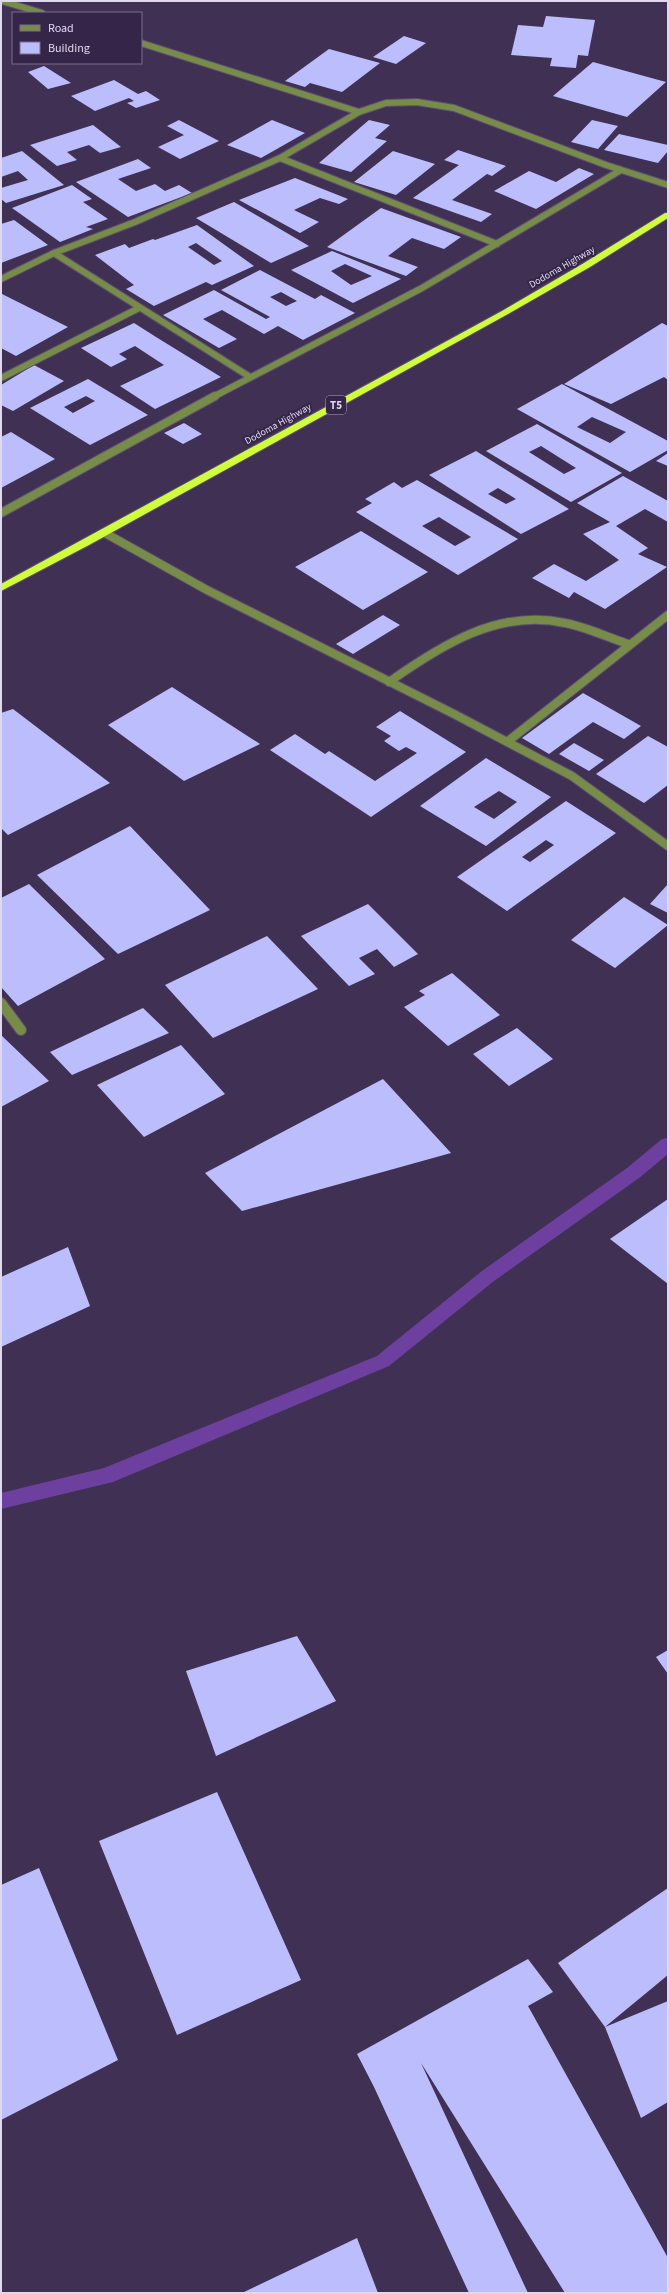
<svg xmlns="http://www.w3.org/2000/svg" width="669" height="2294" font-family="'Source Sans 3',sans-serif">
<rect width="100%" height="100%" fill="#403154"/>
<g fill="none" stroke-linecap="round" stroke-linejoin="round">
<!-- stream -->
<path fill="#6d409f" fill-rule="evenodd" d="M668,1138V1154L639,1178L494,1281L389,1366L113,1482L1,1509V1493L104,1468L377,1356L482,1271L627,1168L662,1139Z"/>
</g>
<!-- building -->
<path fill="#bbbdfd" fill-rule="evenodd" d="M546,16L595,20L588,56L578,55L576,68L550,66L552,58L511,55L518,25L543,27Z
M404,36L426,43L396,64L373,57Z
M329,49L380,63L342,92L310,83L305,87L285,81Z
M593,62L666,82L627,117L553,96Z
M44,66L71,83L48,89L28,72Z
M114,80L138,94L146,91L160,100L136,108L127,103L134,101L129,98L95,111L71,96Z
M179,120L219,141L180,159L158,147L184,135L167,126Z
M272,120L305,133L261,158L227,145Z
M369,120L390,125L375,138L387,141L351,172L319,163Z
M592,120L618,126L598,149L571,142Z
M93,125L121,147L100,153L89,145L67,152L77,160L57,166L30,145Z
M619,134L668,145V151L658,163L604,150Z
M458,150L506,166L492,176L487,174L452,200L492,214L481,222L413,198L459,165L444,160Z
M22,151L64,185L6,203L1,199V188L28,180L18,171L1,177V158Z
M393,151L435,164L396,195L354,182Z
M138,159L151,168L118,179L136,191L155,184L165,191L179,185L192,193L128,217L76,182Z
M579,168L594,174L536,209L494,191L529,171L556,182Z
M295,178L348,199L339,204L320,198L294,210L319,222L300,233L239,200Z
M72,185L92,199L83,202L108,219L86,227L93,229L60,242L12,208Z
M234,202L309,246L271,263L196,218Z
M381,208L461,237L444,249L412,238L388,256L418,267L406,276L327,247Z
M14,220L48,245L1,263V224Z
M197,225L254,266L212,285L206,282L154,306L126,289L134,285L95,255L125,244L129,248L153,239L155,240ZM196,243L222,261L214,265L188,247Z
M332,251L401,279L353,303L291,270ZM345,264L372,276L351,285L331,271Z
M260,270L315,299L321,295L355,313L303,340L278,326L264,334L222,310L203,319L237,339L219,348L163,315L214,290L266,319L270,317L221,290ZM281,292L297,301L286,306L270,297Z
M1,294H2L68,327L16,356L1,348Z
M134,323L156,337L221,377L155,409L120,386L164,365L135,346L119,354L127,359L111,367L81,348Z
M662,323L668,326V380L664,377L611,404L564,384Z
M34,365L64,381L13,411L1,405V385Z
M88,379L148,415L90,445L30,408ZM86,396L95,401L73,413L64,407Z
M562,384L668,441V450L630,472L517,409ZM592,417L626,432L610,443L577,427Z
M184,423L202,434L183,444L164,433Z
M537,424L622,473L571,502L486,451ZM541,446L576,468L564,474L529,452Z
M11,432L55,459L1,488V437Z
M476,451L569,509L521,534L429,475ZM498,488L516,499L506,504L488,494Z
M668,453V466L656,461Z
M623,476L668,501V522L645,509L616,526L648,548L638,554L667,567L605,609L574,592L569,598L532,578L554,564L586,581L619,560L583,534L610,522L577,503Z
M417,480L518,539L458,575L356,512L372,503L365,499L394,482L402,488ZM439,517L471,537L455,546L422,526Z
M361,531L428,572L363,610L295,567Z
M383,615L400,625L353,654L336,644Z
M172,687L260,744L184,781L108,725Z
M583,693L641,726L624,739L593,722L549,754L522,738Z
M13,709L110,783L8,835L1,828V713Z
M400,711L466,752L371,817L270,750L295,734L325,754L329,751L375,781L417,753L406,747L399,751L384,741L391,736L376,727Z
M648,736L668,747V785L644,803L596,774Z
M574,743L604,760L589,771L559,754Z
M486,758L551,797L486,846L420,806ZM499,791L517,802L494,819L474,807Z
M566,801L616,833L507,911L457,877ZM546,840L554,845L530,862L522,857Z
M130,826L210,910L118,954L37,875Z
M29,884L105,959L18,1006L1,987V898Z
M668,884V913L650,904Z
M624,897L668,925L615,968L571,940Z
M368,904L418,954L394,967L377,949L359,958L375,974L349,986L301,936Z
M267,936L318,989L213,1038L165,985Z
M452,973L500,1015L448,1046L404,1007L425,995L419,991Z
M143,1008L169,1033L72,1075L50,1052Z
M517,1028L553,1059L509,1086L473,1054Z
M1,1035L49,1081L1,1107Z
M181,1045L225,1094L144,1137L97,1085Z
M383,1079L451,1153L242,1211L205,1173Z
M668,1199V1284L610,1239Z
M68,1247L90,1306L1,1347V1277Z
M297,1636L336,1701L216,1756L186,1671Z
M668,1650V1674L656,1657Z
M217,1792L301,1980L177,2035L99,1841Z
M39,1868L118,2060L1,2120V1885Z
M668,1888V1975L605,2027L558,1963Z
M528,1959L553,1992L528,2006L668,2258V2293H565L421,2063L528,2293H469L374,2087L357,2054Z
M668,2001V2102L641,2118L605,2027Z
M357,2238L378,2293H242Z"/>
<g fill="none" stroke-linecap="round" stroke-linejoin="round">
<!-- minor-far2 casing -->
<g stroke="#5d4f70" stroke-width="8">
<path id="minor-far2" d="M2,1L42,13
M141,43L359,112
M280,158L497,244
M54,253L250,377
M1,279L54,253L135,222L280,158L359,112L386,103L417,102L454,108L606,165L668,185
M1,378L139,308
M213,397L422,288L621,170"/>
</g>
<!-- minor-far1 casing -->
<g stroke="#5d4f70" stroke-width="10">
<path id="minor-far1" d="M1,513L215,396
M105,533L207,590L454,714L572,776L668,846
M389,682C440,646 499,608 565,623C586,627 607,637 628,644
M507,742L668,615"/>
</g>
<!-- minor casing -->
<g stroke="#5d4f70" stroke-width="12">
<path id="minor" d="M1,1003L21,1030"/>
</g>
<!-- highway casing -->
<g stroke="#5d4f70" stroke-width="2">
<path id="highway" d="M665,213H668V218L590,267L508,314L89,545L1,591V584L502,311L584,263Z"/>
</g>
<!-- minor-far2 -->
<use href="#minor-far2" stroke="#788c49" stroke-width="6"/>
<!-- minor-far1 -->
<use href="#minor-far1" stroke="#788c49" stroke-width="8"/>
<!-- minor -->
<use href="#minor" stroke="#788c49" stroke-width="10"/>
<!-- highway -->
<use href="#highway" fill="#cffd3d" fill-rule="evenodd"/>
</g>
<g text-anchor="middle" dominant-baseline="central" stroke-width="4" stroke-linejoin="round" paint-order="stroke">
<!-- far-street labels -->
<g font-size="10" fill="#e0d8ee" stroke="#352649">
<text transform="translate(562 267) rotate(-30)">Dodoma Highway</text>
<text transform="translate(278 424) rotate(-29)">Dodoma Highway</text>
</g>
<!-- shield labels -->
<rect fill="#352649" stroke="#ada3bc" stroke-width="1" x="326" y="396" width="20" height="18" rx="3"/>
<g font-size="11" font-weight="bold" fill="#e0d8ee">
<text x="336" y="405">T5</text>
</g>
</g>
<!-- border -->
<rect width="669" height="2294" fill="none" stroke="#e0d8ee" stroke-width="4"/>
<!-- legend -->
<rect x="12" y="12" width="130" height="52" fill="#352649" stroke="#796d8b"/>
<rect x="20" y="25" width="20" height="6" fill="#788c49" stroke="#796d8b"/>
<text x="48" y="32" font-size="12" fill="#e0d8ee">Road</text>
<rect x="20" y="42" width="20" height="12" fill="#bbbdfd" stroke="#796d8b"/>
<text x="48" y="52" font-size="12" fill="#e0d8ee">Building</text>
</svg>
